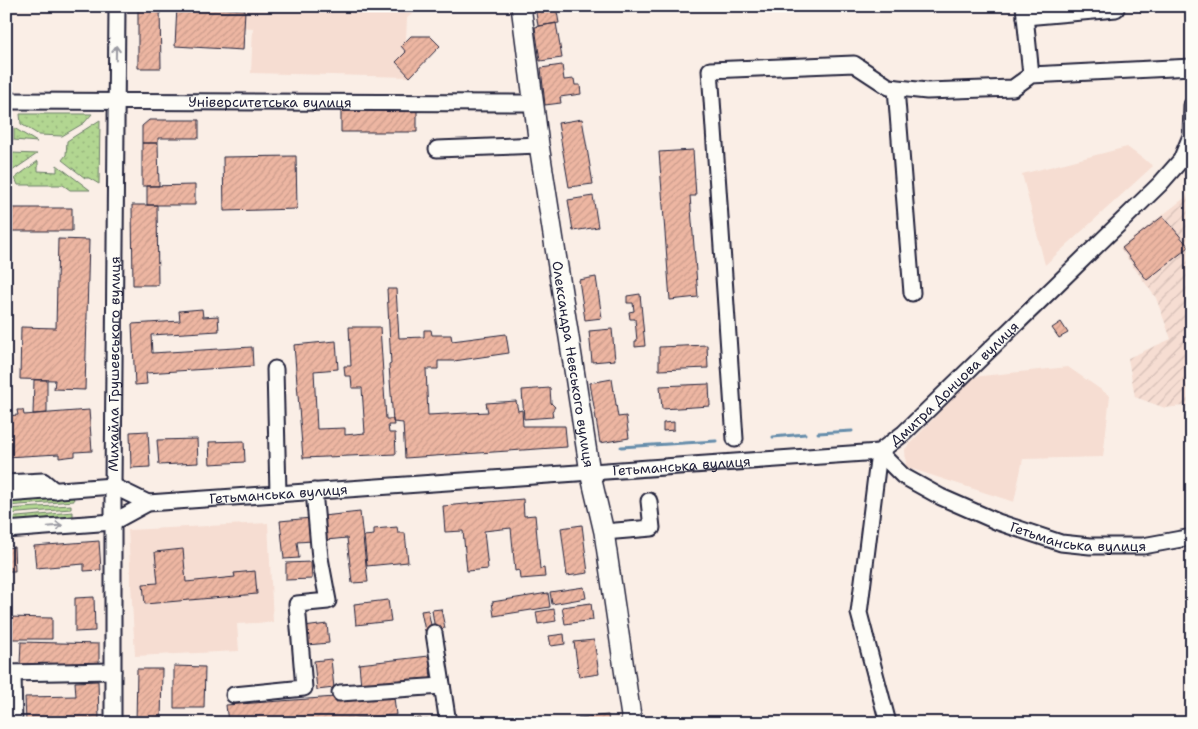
<svg xmlns="http://www.w3.org/2000/svg" width="1198" height="729" font-family="'Shantell Sans',sans-serif">
<defs>
<pattern id="industrial-furrows" width="10" height="10" patternUnits="userSpaceOnUse" patternTransform="scale(1.25)"><rect width="10" height="10" fill="#f6ddd2"/><path d="M-1 1l2-2M0 10L10 0M9 11l2-2" fill="none" stroke="#d3bdb5"/></pattern>
<pattern id="park-dots" width="8" height="8" patternUnits="userSpaceOnUse" patternTransform="scale(1.25)"><rect width="8" height="8" fill="#b2d691"/><path d="M2 2h.1M6 6h.1" fill="none" stroke="#99b77e" stroke-width="1.8" stroke-linecap="round"/></pattern>
<pattern id="building-hatch" width="6" height="6" patternUnits="userSpaceOnUse" patternTransform="scale(1.25)"><rect width="6" height="6" fill="#edb6a2"/><path d="M-1 1l2-2M0 6l6-6M5 7l2-2" fill="none" stroke="#cb9c8c"/></pattern>
</defs>
<rect width="100%" height="100%" fill="#faeee6"/>
<filter id="ink" filterUnits="userSpaceOnUse"><feTurbulence type="fractalNoise" baseFrequency=".02" numOctaves="2"/><feDisplacementMap in="SourceGraphic" scale="10" xChannelSelector="R" yChannelSelector="G"/><feConvolveMatrix kernelMatrix="1 2 1 2 8 2 1 2 1" color-interpolation-filters="sRGB"/></filter>
<g filter="url(#ink)">
<!-- built -->
<path fill="#f6ddd2" d="M204,6H422L407,18L406,40L401,46L406,52L396,62L410,77L251,73L253,28L217,25L204,14Z
M1127,147L1153,166L1045,265L1022,174Z
M1068,367L1110,396L1103,457L1023,459L1014,502L906,467L905,449L972,377Z
M268,523L273,622L237,624L239,651L135,656L128,530Z"/>
<!-- industrial -->
<path fill="url(#industrial-furrows)" d="M1192,179V405L1165,408L1135,397L1128,358L1171,339L1156,298L1120,248L1187,196Z"/>
<!-- grass -->
<path fill="#b2d691" stroke="#6a7c66" d="M71,505V509L6,514V509Z"/>
<!-- park -->
<path fill="url(#park-dots)" stroke="#6a7c66" d="M20,114H92L84,123L62,136L39,135L21,124Z
M100,120L99,184L89,178H85L62,160L66,155L67,141Z
M14,128L37,142L14,140Z
M12,153L37,154L12,171Z
M38,161V171L57,172V165L90,190H70L63,185H18L15,178Z
M73,495L74,501L6,506V500Z
M73,512V518L6,523V518Z"/>
<g fill="none" stroke-linecap="round" stroke-linejoin="round">
<!-- stream -->
<path stroke="#668dab" stroke-width="3" d="M818,433L852,431
M773,437L805,434
M621,447L716,441"/>
</g>
<!-- building -->
<path fill="url(#building-hatch)" stroke="#22223b" d="M138,6H160L161,68H138Z
M177,6L245,10L243,50L175,46Z
M535,6H556L559,23L538,26Z
M1140,6H1155L1156,11L1140,12Z
M556,23L562,58L540,61L535,27Z
M411,36H430L440,46L410,77L396,62L406,52L401,46Z
M562,65L564,80L574,79L575,85H580L581,94L560,97L561,103L545,105L541,68Z
M341,111H417V132H341Z
M582,119L593,184L569,187L558,123Z
M149,120H199V138H158V143H142V126Z
M142,143H158L159,186H142Z
M693,150L696,196H690L698,297L670,300L659,152Z
M296,156L297,209L224,211L223,157Z
M195,185V205H147V186Z
M593,196L598,227L573,231L568,200Z
M132,205H157L158,285H133Z
M6,208H72V231H6Z
M1163,216L1189,247L1147,280L1122,248Z
M58,239L89,240L85,390L54,389L55,380L20,379L21,327L56,328Z
M596,277L602,318L585,320L579,280Z
M387,289H396L399,338L424,337V330H431L432,335H451L452,341L506,334L509,353L454,361H438V369H426L428,415L488,412L486,403L516,401L518,411L522,410L523,426H565L567,447L405,458L403,423L393,422L389,365L391,364Z
M640,294L645,346L635,347V341H637L635,319H630L629,312L634,311L633,303H627V296Z
M202,309L203,317L218,316L219,331L151,335L152,353L252,347L253,366L146,373L147,384L135,385L132,324L180,321L179,311Z
M1061,322L1068,333L1059,338L1052,328Z
M349,327H380L386,419H393L394,425H388L389,433H395L396,454L303,458L294,345L336,341L338,369L314,371L317,429L345,428V435L365,433L362,388H352L351,376H345L344,366H351Z
M612,329L615,360L592,362L589,331Z
M707,345L708,368L659,370V347Z
M612,379L618,417L626,416L629,438L600,443L590,383Z
M34,380H47V413L33,414Z
M709,384L710,406L662,409L660,386Z
M550,388L551,403L555,407L552,411L553,417L524,419L522,390Z
M17,410H23L24,415L89,410L92,451L75,452V456L59,458V454L6,457V416L18,415Z
M674,422V430L663,431V423Z
M148,431L150,467L131,468L130,432Z
M197,439L198,463L159,465L157,440Z
M244,441L245,462L210,464L209,442Z
M523,499L524,516L535,515L540,569L544,568L545,577L520,579L519,570L515,571L511,528L484,531L488,569L467,571L463,531L445,532L443,506Z
M360,512L368,582L352,583L347,538L326,540L323,516Z
M311,518L313,541L297,542L299,558L284,559L280,521Z
M582,525L588,573L567,576L561,528Z
M397,527L398,533H405L408,562L367,566L364,536L374,535V529Z
M99,541L101,570L84,571V564L36,568L34,546Z
M14,547L15,571H6V548Z
M183,549L186,582L235,577L234,573L255,571L257,594L145,604L143,584L158,583L155,552Z
M311,562L312,579L286,580V563Z
M584,587L586,598L552,604L550,592Z
M548,593L550,607L494,616L492,602Z
M94,597L95,631L75,632V598Z
M388,600L391,621L356,625L354,604Z
M591,603L593,620L565,624L562,607Z
M441,609L445,628L435,630L432,610Z
M554,609L556,621L538,624L536,612Z
M428,610L432,630L425,631L421,611Z
M6,617L52,618V639H6Z
M327,624L329,643L307,645L304,627Z
M564,634L565,644L551,646L549,636Z
M594,640L599,674L579,677L574,642Z
M21,642L99,644V665L20,664Z
M429,656L431,679L361,686L359,664Z
M331,659L334,688L317,690L314,661Z
M174,666L205,667L204,708H174Z
M137,669H162L161,723H136Z
M98,681L99,719L42,721V723H26L25,697L76,696L75,682Z
M335,697V702L394,697L396,715L296,723H228L226,705Z
M608,715L609,723H579L578,718Z
M421,718L422,723H411V719Z
M439,719L440,723H424V720Z"/>
<g fill="none" stroke-linecap="round" stroke-linejoin="round">
<!-- minor casing -->
<g stroke="#22223b" stroke-width="19">
<g id="minor">
<path d="M1024,6L1031,75"/>
<path d="M1025,17L1116,9"/>
<path d="M896,88L912,293"/>
<path id="s1" d="M6,101L534,103"/>
<path d="M437,149L539,145"/>
<path d="M275,369L278,494"/>
<path d="M735,439L710,70L854,64L889,87L927,91L1013,88L1031,75L1192,67"/>
<path d="M6,483L43,481L55,491"/>
<path d="M6,494L113,486L148,503"/>
<path id="s2" d="M6,530L113,522L148,503L879,452L903,476L941,497L998,522L1061,543L1090,546H1143L1192,537"/>
<path d="M604,532L652,528L649,501"/>
<path d="M434,633L448,723"/>
<path d="M6,673L113,671"/>
<path d="M13,673L14,723"/>
<path d="M340,693L442,686"/>
<path d="M234,695L304,688L297,604L328,601L320,558L314,491"/>
<path id="s3" d="M113,723V486L117,6"/>
<path id="s4" d="M888,723L859,613L879,452L904,433L1160,184L1181,160L1191,136L1192,105"/>
</g>
</g>
<!-- major casing -->
<g stroke="#22223b" stroke-width="22">
<g id="major">
<path id="s5" d="M521,6L539,145L590,472L604,532L632,723"/>
</g>
</g>
<!-- minor -->
<use href="#minor" stroke="#fdfcf7" stroke-width="15"/>
<!-- major -->
<use href="#major" stroke="#fdfcf7" stroke-width="19"/>
</g>
<!-- one-way arrows -->
<defs><path id="oneway-shaft" d="M-6 0H5M1.5-3L5.5 0L1.5 3" fill="none" stroke-width="1.6" stroke-linecap="round" stroke-linejoin="round" transform="scale(1.25)"/></defs>
<g stroke="#9a9aa2">
<use href="#oneway-shaft" transform="translate(116 53) rotate(-89)"/>
<use href="#oneway-shaft" transform="translate(55 526) rotate(-5)"/>
</g>
</g>
<g text-anchor="middle" dominant-baseline="central" stroke-width="5" stroke-linejoin="round" paint-order="stroke">
<!-- street labels -->
<g font-size="14" fill="#22223b" stroke="#fdfcf7">
<text stroke="none"><textPath href="#s1" startOffset="264">Університетська вулиця</textPath></text>
<text stroke="none"><textPath href="#s3" startOffset="359">Михайла Грушевського вулиця</textPath></text>
<text stroke="none"><textPath href="#s5" startOffset="362">Олександра Невського вулиця</textPath></text>
<text stroke="none"><textPath href="#s4" startOffset="378">Дмитра Донцова вулиця</textPath></text>
<text stroke="none"><textPath href="#s2" startOffset="682">Гетьманська вулиця</textPath></text>
<text stroke="none"><textPath href="#s2" startOffset="278">Гетьманська вулиця</textPath></text>
<text stroke="none"><textPath href="#s2" startOffset="1102">Гетьманська вулиця</textPath></text>
</g>
</g>
<!-- margin -->
<rect width="1198" height="729" fill="none" stroke="#fdfcf7" stroke-width="25"/>
<rect x="12" y="12" width="1173" height="704" fill="none" stroke="#22223b" stroke-width="2" filter="url(#ink)"/>
</svg>
